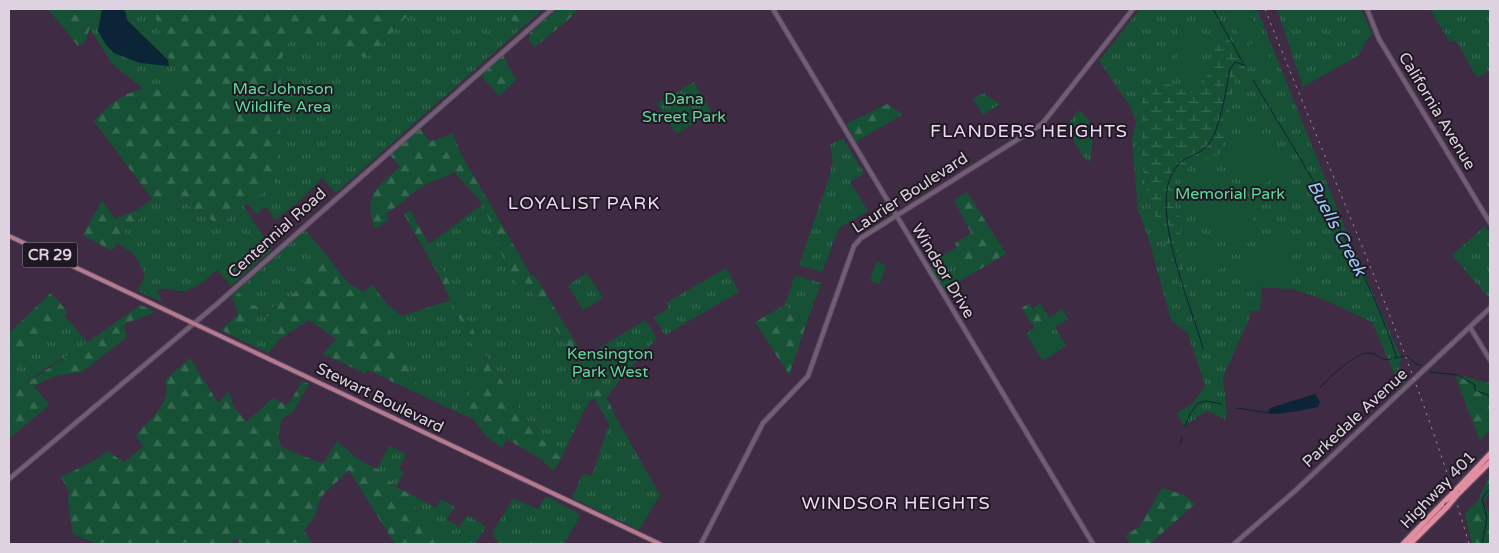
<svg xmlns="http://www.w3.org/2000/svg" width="1499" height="553" font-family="'Varela Round',sans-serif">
<defs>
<pattern id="grass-tufts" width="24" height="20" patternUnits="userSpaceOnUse" patternTransform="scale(1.25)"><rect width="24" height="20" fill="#165135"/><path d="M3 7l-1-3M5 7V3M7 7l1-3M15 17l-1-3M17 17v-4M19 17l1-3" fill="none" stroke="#376952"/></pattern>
<pattern id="forest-firs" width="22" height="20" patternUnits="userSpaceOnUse" patternTransform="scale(1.25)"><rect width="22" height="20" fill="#165135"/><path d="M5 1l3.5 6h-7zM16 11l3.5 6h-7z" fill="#376952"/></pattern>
<pattern id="wetland-marsh" width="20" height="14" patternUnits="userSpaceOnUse" patternTransform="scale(1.25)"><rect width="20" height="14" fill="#165135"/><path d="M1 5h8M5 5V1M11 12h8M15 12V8" fill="none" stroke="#376952"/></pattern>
</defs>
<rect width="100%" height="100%" fill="#3f2b43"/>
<!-- grass -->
<path fill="url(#grass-tufts)" d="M78,9H543L336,193L322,178L297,203L275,220L266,207L256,214L191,126L112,64Z
M1140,9H1257L1351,243L1402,360L1399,364L1405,382L1400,387L1372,322L1318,297L1292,289L1262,287L1260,311H1250V317L1223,377L1227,415L1225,419L1207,411L1184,426L1177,413L1192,404L1205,386L1188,334L1171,320L1149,240L1138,210L1132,140L1136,121L1130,106L1099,61Z
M1277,9H1361L1373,35L1367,39L1359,55L1303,87Z
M1430,9H1490V70L1477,78L1457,42L1449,41Z
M694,82L712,113L676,134L657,103Z
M983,93L1000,104L983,115L973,99Z
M1079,110C1098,126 1092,140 1090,162L1084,158L1066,127Z
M843,138L864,173L850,182L868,211L839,228L822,272L799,265L829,178L833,160L830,145Z
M176,197L220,226L243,205L272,250L231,286L217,270C208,278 197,288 185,291C176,293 170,286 157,290L162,302L138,291L145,274L134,254L117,243L120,237L126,240L124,231L141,217L135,211L152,199L157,201Z
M483,204L504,260L517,283H526L584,373L594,398L588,403L561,458L534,431L486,356L429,244Z
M1485,226L1490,234V299L1452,255Z
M305,230L328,257L322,256L294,293L273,307L250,305L237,291Z
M952,250L963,279L944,290L928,264Z
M726,268L739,292L665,335L654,317L669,308L666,303Z
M587,273L603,298L583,310L568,285Z
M795,275L821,283L809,316L790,310L785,305Z
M373,285L386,303L402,316L451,300L482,365L477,386L455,411L423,396L399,350L376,299L363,291Z
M1062,309L1068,319L1055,327L1066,346L1043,361L1026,334Z
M65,316L88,343L48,367L9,396V373L21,365Z
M251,316H270L280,339L268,353L241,340V330Z
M645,320L657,338L611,391L599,381L583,358Z
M615,416L660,495L639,530L572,498L583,473L592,476L609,424Z
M389,446L406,454L399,469L404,472L396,487L377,469Z
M414,496L436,508L441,499L455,507L446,519L459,527L467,515L486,527L475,544H448L416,510Z
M546,496L581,515L564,544H499L492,533L513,499L538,509Z"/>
<!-- forest -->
<path fill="url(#forest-firs)" d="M48,9H103L94,16L85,42L78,46Z
M154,9H414L368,57H364L336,46L334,35L297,33L287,45L279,66L283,103L274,184L247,205H243L220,226L176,197L157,201L152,199L94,121C123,89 139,88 180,84L174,71H184L169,58L163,45Z
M503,9H543L519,29Z
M557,9H578L569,19L535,47L529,41V34Z
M503,55L516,80L499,96L481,75Z
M887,104L903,114L856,142L846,124Z
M420,128L429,141L436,140L453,133L461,154L531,275L537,279L599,381L611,391L607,398L615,416L609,424L594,398L584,373L526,283L517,284L504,260L483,204L454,172C445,178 434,180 425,185C410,193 401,206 386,213L389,219L375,229C363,195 376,188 400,167L390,155Z
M967,192L1006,254L963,279L952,250L957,247L955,243L971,233L954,200Z
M102,200L115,219L135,211L142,217L124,231L127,241L120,237L112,251L83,235Z
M410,210L453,289L486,356L534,431L561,458L554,471L542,460L507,439L502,448L486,436L473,419L455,411L477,386L482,365L439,276L404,214Z
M322,256L328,257L348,283L376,299L399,350L423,396L368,370L366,374L323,354L336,339L309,320L280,339L270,316H251L241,330V340L221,330L238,314L231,295L237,291L250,305L273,307L294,293Z
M51,293L67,311L65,316L21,365L9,373V333Z
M1029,303L1032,309L1040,303L1050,319L1035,329L1022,308Z
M140,305L156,312L124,324L127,337L82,372L55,376L34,386L49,405L9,439V396C52,365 97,337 140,305Z
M785,305L790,310L809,316L789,375L755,322Z
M190,358L218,403L229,391L234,407L246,422L273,398L286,405L292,399L302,381L309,384L292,413L282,419L278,435L281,447L321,463L325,461L337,441L358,459L379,470L396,487L414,496L416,510L448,544H395L349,470L321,497L315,516L304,530L312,544H240L237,539L231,544H97L73,534L68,502L69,492L61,477L97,459L107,451L124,462L143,447L136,435C150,419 173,402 165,380Z
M1457,375L1490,383V429L1480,441L1456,378Z
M1490,474V492L1483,503L1490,515V544H1472L1465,514L1479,499Z
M1162,488L1184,495L1195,504L1150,544H1131L1125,536L1140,526Z"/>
<!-- wetland -->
<path fill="url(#wetland-marsh)" d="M1219,33L1230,35L1248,69L1245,73L1238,67L1236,72L1221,153C1211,159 1198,161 1188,168C1165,182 1173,204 1183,224L1177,246L1190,297L1186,301L1145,186L1142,155V95L1150,86C1155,85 1161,83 1166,84C1182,85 1183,98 1201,89L1215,58L1214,38Z"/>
<!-- pitch -->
<path fill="#165135" d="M1227,9H1248L1259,34L1241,41Z
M1178,28L1201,29L1199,72L1176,71Z
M1261,39L1271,62L1258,67L1248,45Z
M1266,132L1288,170L1252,191L1230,153Z
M1204,170C1220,170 1228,178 1240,189L1203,214L1181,179Z
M1245,195C1252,210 1255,222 1253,238L1235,255L1209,219Z
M1261,239L1290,241L1288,289L1258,287Z
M1206,244L1222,248L1231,264L1201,277L1190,247Z
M1253,254L1257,274L1250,277L1247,275L1243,256Z
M876,262L886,265L880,284L870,281Z
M1046,331L1048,343L1041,352L1033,339Z"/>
<!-- water -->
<path fill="#0b2436" d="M102,9H123L126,13L127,20L168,60L169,66L140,63L114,53L106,45L98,31Z
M1315,394L1320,402L1318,407C1309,409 1274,416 1268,413L1270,408Z"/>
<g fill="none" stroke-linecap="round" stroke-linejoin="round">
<!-- stream -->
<path stroke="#0b2436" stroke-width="1" d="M1213,9L1246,68
M1253,80C1307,170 1364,259 1397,358
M1203,348C1191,305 1150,212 1173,172C1182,155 1193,158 1205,148C1220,135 1226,89 1230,69L1235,62L1244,65
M1394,358L1407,356L1416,364L1421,365
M1430,372L1458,375L1475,385V390L1490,396
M1320,388C1329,378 1355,352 1369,353C1378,353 1381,362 1391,359
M1237,408L1269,413
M1185,427L1190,414L1198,403L1206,401L1221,404
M1180,444L1182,438
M1482,544L1487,518L1482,499L1490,488"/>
<!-- secondary casing -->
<g stroke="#59485d" stroke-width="6">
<path id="secondary" d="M773,9L1093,544
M1367,9L1379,39L1490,223
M1470,327L1490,360
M9,479L217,304L552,9
M701,544L763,423L808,376L854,246L861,238L1042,124L1133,9
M1234,544L1296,490L1490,308"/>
</g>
<!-- primary casing -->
<g stroke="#59485d" stroke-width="6">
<path id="primary" d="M9,236L660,544"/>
</g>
<!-- highway casing -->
<g stroke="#59485d" stroke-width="8">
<path id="highway" d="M1457,489L1490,454
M1458,494L1490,462
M1403,544L1446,500
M1410,544L1447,507"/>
</g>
<!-- secondary -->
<use href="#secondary" stroke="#725d77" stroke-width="4"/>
<!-- primary -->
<use href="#primary" stroke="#b57a90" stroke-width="4"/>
<!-- highway -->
<use href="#highway" stroke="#e28ea1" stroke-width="5"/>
<!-- rail -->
<path stroke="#98889b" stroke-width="1" stroke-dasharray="2.5 5" stroke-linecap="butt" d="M1265,9C1335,186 1416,361 1469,544"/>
<!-- highway-bridge casing -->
<g stroke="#59485d" stroke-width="8" stroke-linecap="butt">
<path id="highway-bridge" d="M1446,500L1457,489
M1447,507L1458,494"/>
</g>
<!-- highway-bridge -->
<use href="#highway-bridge" stroke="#e28ea1" stroke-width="5"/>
</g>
<g text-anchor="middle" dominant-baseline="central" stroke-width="4" stroke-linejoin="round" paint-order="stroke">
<!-- shield labels -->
<rect fill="#201822" stroke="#a59aa8" stroke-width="1" x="22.5" y="242.5" width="55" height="25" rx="4"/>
<g font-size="15" font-weight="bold" fill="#ded2e1">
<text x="50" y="255">CR 29</text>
</g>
<!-- park labels -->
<g font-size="16" fill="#5eda9b" stroke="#201822">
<text x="283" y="89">Mac Johnson<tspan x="283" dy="18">Wildlife Area</tspan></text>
<text x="684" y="99">Dana<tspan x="684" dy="18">Street Park</tspan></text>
<text x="1230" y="194">Memorial Park</text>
<text x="610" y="354">Kensington<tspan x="610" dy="18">Park West</tspan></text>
</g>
<!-- street labels -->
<g font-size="16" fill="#ded2e1" stroke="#201822">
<text transform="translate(1437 111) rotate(59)">California Avenue</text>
<text transform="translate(910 193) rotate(-33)">Laurier Boulevard</text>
<text transform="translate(277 233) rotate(-42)">Centennial Road</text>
<text transform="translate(943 271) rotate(59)">Windsor Drive</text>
<text transform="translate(380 398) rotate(26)">Stewart Boulevard</text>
<text transform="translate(1355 418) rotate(-43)">Parkedale Avenue</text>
<text transform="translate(1438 490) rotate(-46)">Highway 401</text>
</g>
<!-- neighbourhood labels -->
<g font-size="18" letter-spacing="1" fill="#f3daf9" stroke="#201822">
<text x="1029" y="131">FLANDERS HEIGHTS</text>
<text x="584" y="203">LOYALIST PARK</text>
<text x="896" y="503">WINDSOR HEIGHTS</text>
</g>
<!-- water labels -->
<g font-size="18" font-style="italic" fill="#95cefb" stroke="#201822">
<text transform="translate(1337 228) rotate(62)">Buells Creek</text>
</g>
</g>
<!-- border -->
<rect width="1499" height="553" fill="none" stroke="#ded2e1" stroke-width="20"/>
</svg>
